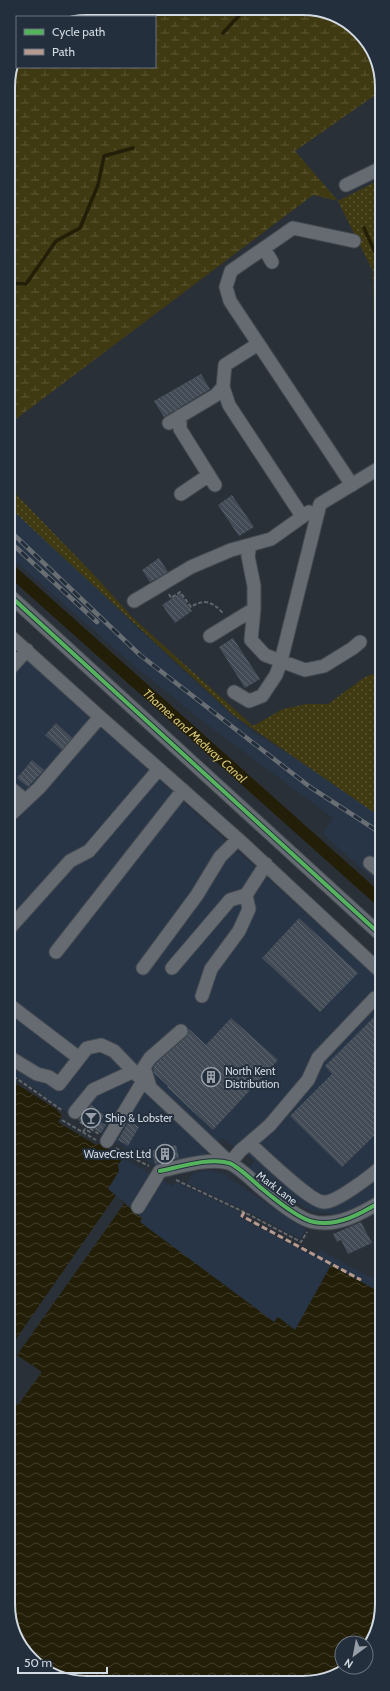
<svg xmlns="http://www.w3.org/2000/svg" width="390" height="1691" font-family="Cabin,sans-serif">
<defs>
<pattern id="grass-dots" width="8" height="8" patternUnits="userSpaceOnUse"><rect width="8" height="8" fill="#403a12"/><path d="M2 2h.1M6 6h.1" fill="none" stroke="#5b5634" stroke-width="1.8" stroke-linecap="round"/></pattern>
<pattern id="wetland-marsh" width="20" height="14" patternUnits="userSpaceOnUse"><rect width="20" height="14" fill="#403a12"/><path d="M1 5h8M5 5V1M11 12h8M15 12V8" fill="none" stroke="#5b5634"/></pattern>
<pattern id="water-waves" width="16" height="10" patternUnits="userSpaceOnUse"><rect width="16" height="10" fill="#231e07"/><path d="M0 5q4-4 8 0t8 0" fill="none" stroke="#423e2b"/></pattern>
<pattern id="building-back-hatch" width="6" height="6" patternUnits="userSpaceOnUse"><rect width="6" height="6" fill="#434c56"/><path d="M-1 5l2 2M0 0l6 6M5-1l2 2" fill="none" stroke="#5d656e"/></pattern>
</defs>
<rect width="100%" height="100%" fill="#2a3037"/>
<!-- built -->
<path fill="#273546" d="M8,503L90,580L130,621L231,714L255,733L382,813V887L323,834L333,818L205,723L131,663L8,555Z
M8,643L382,982V1194L376,1199L342,1215L310,1211L248,1170L255,1161L222,1138L204,1158L155,1166L69,1114L9,1071Z
M123,1158L173,1186L176,1182L242,1213L240,1217L315,1257L320,1250L372,1278L382,1269V1289L376,1286L374,1289L331,1266L295,1330L278,1317L274,1322L140,1222L142,1218L124,1204L116,1195L108,1189L119,1171L118,1165Z
M208,1170L224,1174L288,1218L306,1228L301,1239L246,1211L187,1183L193,1173Z"/>
<!-- grass -->
<path fill="url(#grass-dots)" d="M381,179V328L374,329L373,271L338,201Z
M8,486L94,575L133,618L253,726L283,709L307,704H328L365,677L382,671V818L233,715L8,506Z"/>
<!-- wetland -->
<path fill="url(#wetland-marsh)" d="M87,8L319,10L362,35L381,76V91L295,151L338,201L313,195L8,425V82L16,52L17,51V67H155V17H52L57,14Z"/>
<!-- water -->
<path fill="url(#water-waves)" d="M9,1079L56,1109L62,1116L58,1122L96,1145L100,1144L123,1158L118,1165L119,1171L108,1189L142,1218L140,1222L274,1322L278,1317L295,1330L331,1265L374,1289L376,1286L382,1289V1609L366,1647V1643H342V1667L314,1682L71,1681L31,1660L9,1615Z"/>
<!-- pier -->
<path fill="#2a3037" d="M116,1195L124,1204L17,1355L42,1372L18,1405L9,1398V1349Z"/>
<g fill="none" stroke-linecap="round" stroke-linejoin="round">
<!-- stream -->
<path stroke="#231e07" stroke-width="3.5" d="M223,33L245,9
M364,228L381,265
M8,242L11,245L9,283L26,284L56,241L80,228L98,185L104,156L133,148"/>
<!-- canal -->
<path stroke="#231e07" stroke-width="12" id="s1" d="M8,568L382,902"/>
</g>
<!-- building -->
<path fill="url(#building-back-hatch)" d="M201,374L210,389L164,417L154,401Z
M232,495L254,527L239,536L218,505Z
M159,558L168,572L150,582L142,570Z
M180,593L192,611L175,623L162,605Z
M233,638L260,679L245,688L219,647Z
M56,723L72,738L62,750L45,735Z
M32,760L44,770L28,787L17,778Z
M299,918L358,973L320,1012L262,958Z
M382,1009V1128L342,1167L290,1116L332,1074L325,1066Z
M231,1018L278,1060L213,1130L167,1087L168,1086L154,1073L153,1068L156,1063L186,1037L189,1029L206,1045Z
M91,1105L104,1115L100,1122L106,1125L101,1133L78,1120Z
M129,1121L139,1127L128,1146L118,1140Z
M176,1145L179,1158L155,1164L152,1151Z
M361,1222L372,1243L348,1254L341,1240L337,1242L333,1234Z"/>
<g fill="none" stroke-linecap="round" stroke-linejoin="round">
<!-- minor casing -->
<g stroke="#464b52" stroke-width="15">
<path id="minor" d="M346,185L381,168
M264,248L272,262
M258,344L225,365L223,387L229,405L302,516
M180,416V429L215,485
M169,423L216,395L223,387
M352,485L230,301L226,287L231,271L293,228L354,241
M181,494L209,475
M8,594L382,936
M134,601L191,567L231,550L271,539L309,512
M254,609L251,640L265,655L305,670L324,666L353,648L360,642
M8,634L100,717L238,839L382,973
M210,636L254,609V586L248,556L250,545
M8,671L27,650
M234,692L249,701L262,696L276,675L281,661L320,504L381,467
M8,786L25,800
M8,817L39,788L100,717
M370,863L382,873
M8,930L70,861L89,851L159,769
M56,952L183,790
M143,968L197,895L220,857L238,839
M172,968L230,900L246,895
M202,996L211,969L239,931L249,909L246,895L266,864
M8,1004L79,1058
M9,1057L37,1074L49,1077L59,1084L87,1048L101,1045L114,1051L143,1081
M150,1087L144,1067L150,1058L181,1031
M75,1112L93,1090L134,1071
M107,1141L143,1081L230,1163L240,1151L270,1125L308,1080L318,1058L375,998
M249,1143C262,1154 310,1202 324,1202C336,1203 372,1175 382,1166
M138,1207L160,1171C179,1167 210,1157 229,1163C238,1166 252,1180 260,1187C272,1197 299,1220 314,1222C338,1227 362,1213 382,1201"/>
</g>
<!-- path -->
<path stroke="#61666c" stroke-width="2" stroke-dasharray="4 2" stroke-linecap="butt" d="M169,594L171,598L180,592L191,607C205,598 212,602 223,613
M9,1073L63,1111
M62,1120L96,1140
M80,1122L99,1134
M83,1132L85,1129L90,1132L92,1128
M116,1148L125,1154L149,1166
M176,1180L244,1212L301,1242L307,1232"/>
<!-- minor -->
<use href="#minor" stroke="#656b71" stroke-width="13"/>
<!-- rail casing -->
<g stroke="#696e73" stroke-width="4.5">
<path id="rail" d="M8,529L140,655L310,787L382,834
M8,540L97,622"/>
</g>
<!-- rail -->
<use href="#rail" stroke="#242f3d" stroke-width="3" stroke-dasharray="9" stroke-linecap="butt"/>
<!-- quiet -->
<path stroke="#b69a8f" stroke-width="3" stroke-dasharray="6 3" stroke-linecap="butt" d="M244,1212L242,1216L361,1280"/>
<!-- cycleway casing -->
<g stroke="#242f3d" stroke-width="6">
<path id="cycleway" d="M8,594L382,936
M160,1171C179,1167 210,1157 229,1163C238,1166 252,1180 260,1187C272,1197 299,1220 314,1222C338,1227 362,1213 382,1201"/>
</g>
<!-- cycleway -->
<use href="#cycleway" stroke="#56b35d" stroke-width="4"/>
</g>
<!-- icons -->
<defs>
<g id="building-ring" transform="scale(1)"><circle r="9.5" fill="#242f3d" stroke="#979ea7" stroke-width="1.5"/><path d="M-4-6H4V6H1V3H-1V6H-4ZM-2.5-4.3h1.7v1.8h-1.7ZM.8-4.3h1.7v1.8H.8ZM-2.5-1h1.7V.8h-1.7ZM.8-1h1.7V.8H.8Z" fill="#979ea7"/></g>
<g id="bar-ring" transform="scale(1)"><circle r="9.5" fill="#242f3d" stroke="#979ea7" stroke-width="1.5"/><path d="M-6-5H6L.8 .8V4.5H3.5V6h-7V4.5H-.8V.8Z" fill="#979ea7"/></g>
</defs>
<g fill-rule="evenodd">
<use href="#building-ring" x="211" y="1077"/>
<use href="#bar-ring" x="91" y="1118"/>
<use href="#building-ring" x="165" y="1154"/>
</g>
<g text-anchor="middle" dominant-baseline="central" stroke-width="4" stroke-linejoin="round" paint-order="stroke">
<!-- poi labels -->
<g font-size="11" fill="#d2dae3" stroke="#242f3d" text-anchor="start">
<text x="225" y="1071">North Kent<tspan x="225" dy="13">Distribution</tspan></text>
<text x="105" y="1118">Ship &amp; Lobster</text>
<text x="151" y="1154" text-anchor="end">WaveCrest Ltd</text>
</g>
<!-- street labels -->
<g font-size="11" fill="#d2dae3" stroke="#242f3d">
<text transform="translate(277 1188) rotate(37)">Mark Lane</text>
</g>
<!-- water labels -->
<g font-size="12" font-style="italic" fill="#d4c474" stroke="#242f3d">
<text stroke="none"><textPath href="#s1" startOffset="251">Thames and Medway Canal</textPath></text>
</g>
</g>
<!-- crop -->
<path d="M0 0H390V1691H0ZM87 15H303A72 72 0 0 1 375 87V1604A72 72 0 0 1 303 1676H87A72 72 0 0 1 15 1604V87A72 72 0 0 1 87 15Z" fill="#242f3d" fill-rule="evenodd"/>
<path fill="none" stroke="#d2dae3" stroke-width="2" d="M87 15H303A72 72 0 0 1 375 87V1604A72 72 0 0 1 303 1676H87A72 72 0 0 1 15 1604V87A72 72 0 0 1 87 15Z"/>
<!-- legend -->
<rect x="16" y="16" width="140" height="52" fill="#242f3d" stroke="#6a737f"/>
<rect x="24" y="29" width="20" height="6" fill="#56b35d" stroke="#6a737f"/>
<text x="52" y="36" font-size="12" fill="#d2dae3">Cycle path</text>
<rect x="24" y="49" width="20" height="6" fill="#b69a8f" stroke="#6a737f"/>
<text x="52" y="56" font-size="12" fill="#d2dae3">Path</text>
<!-- north arrow -->
<g transform="translate(354 1655) rotate(212)"><circle r="19" fill="#242f3d" stroke="#6a737f"/>
<path d="M0-3L7 15L0 10L-7 15Z" fill="#979ea7"/>
<text y="-6" font-size="11" font-weight="bold" text-anchor="middle" fill="#d2dae3">N</text>
</g>
<!-- scale -->
<path d="M18 1667v6h89v-6" fill="none" stroke="#d2dae3" stroke-width="2"/>
<text x="24" y="1667" font-size="12" fill="#d2dae3" stroke="#242f3d" stroke-width="3" paint-order="stroke">50 m</text>
</svg>
